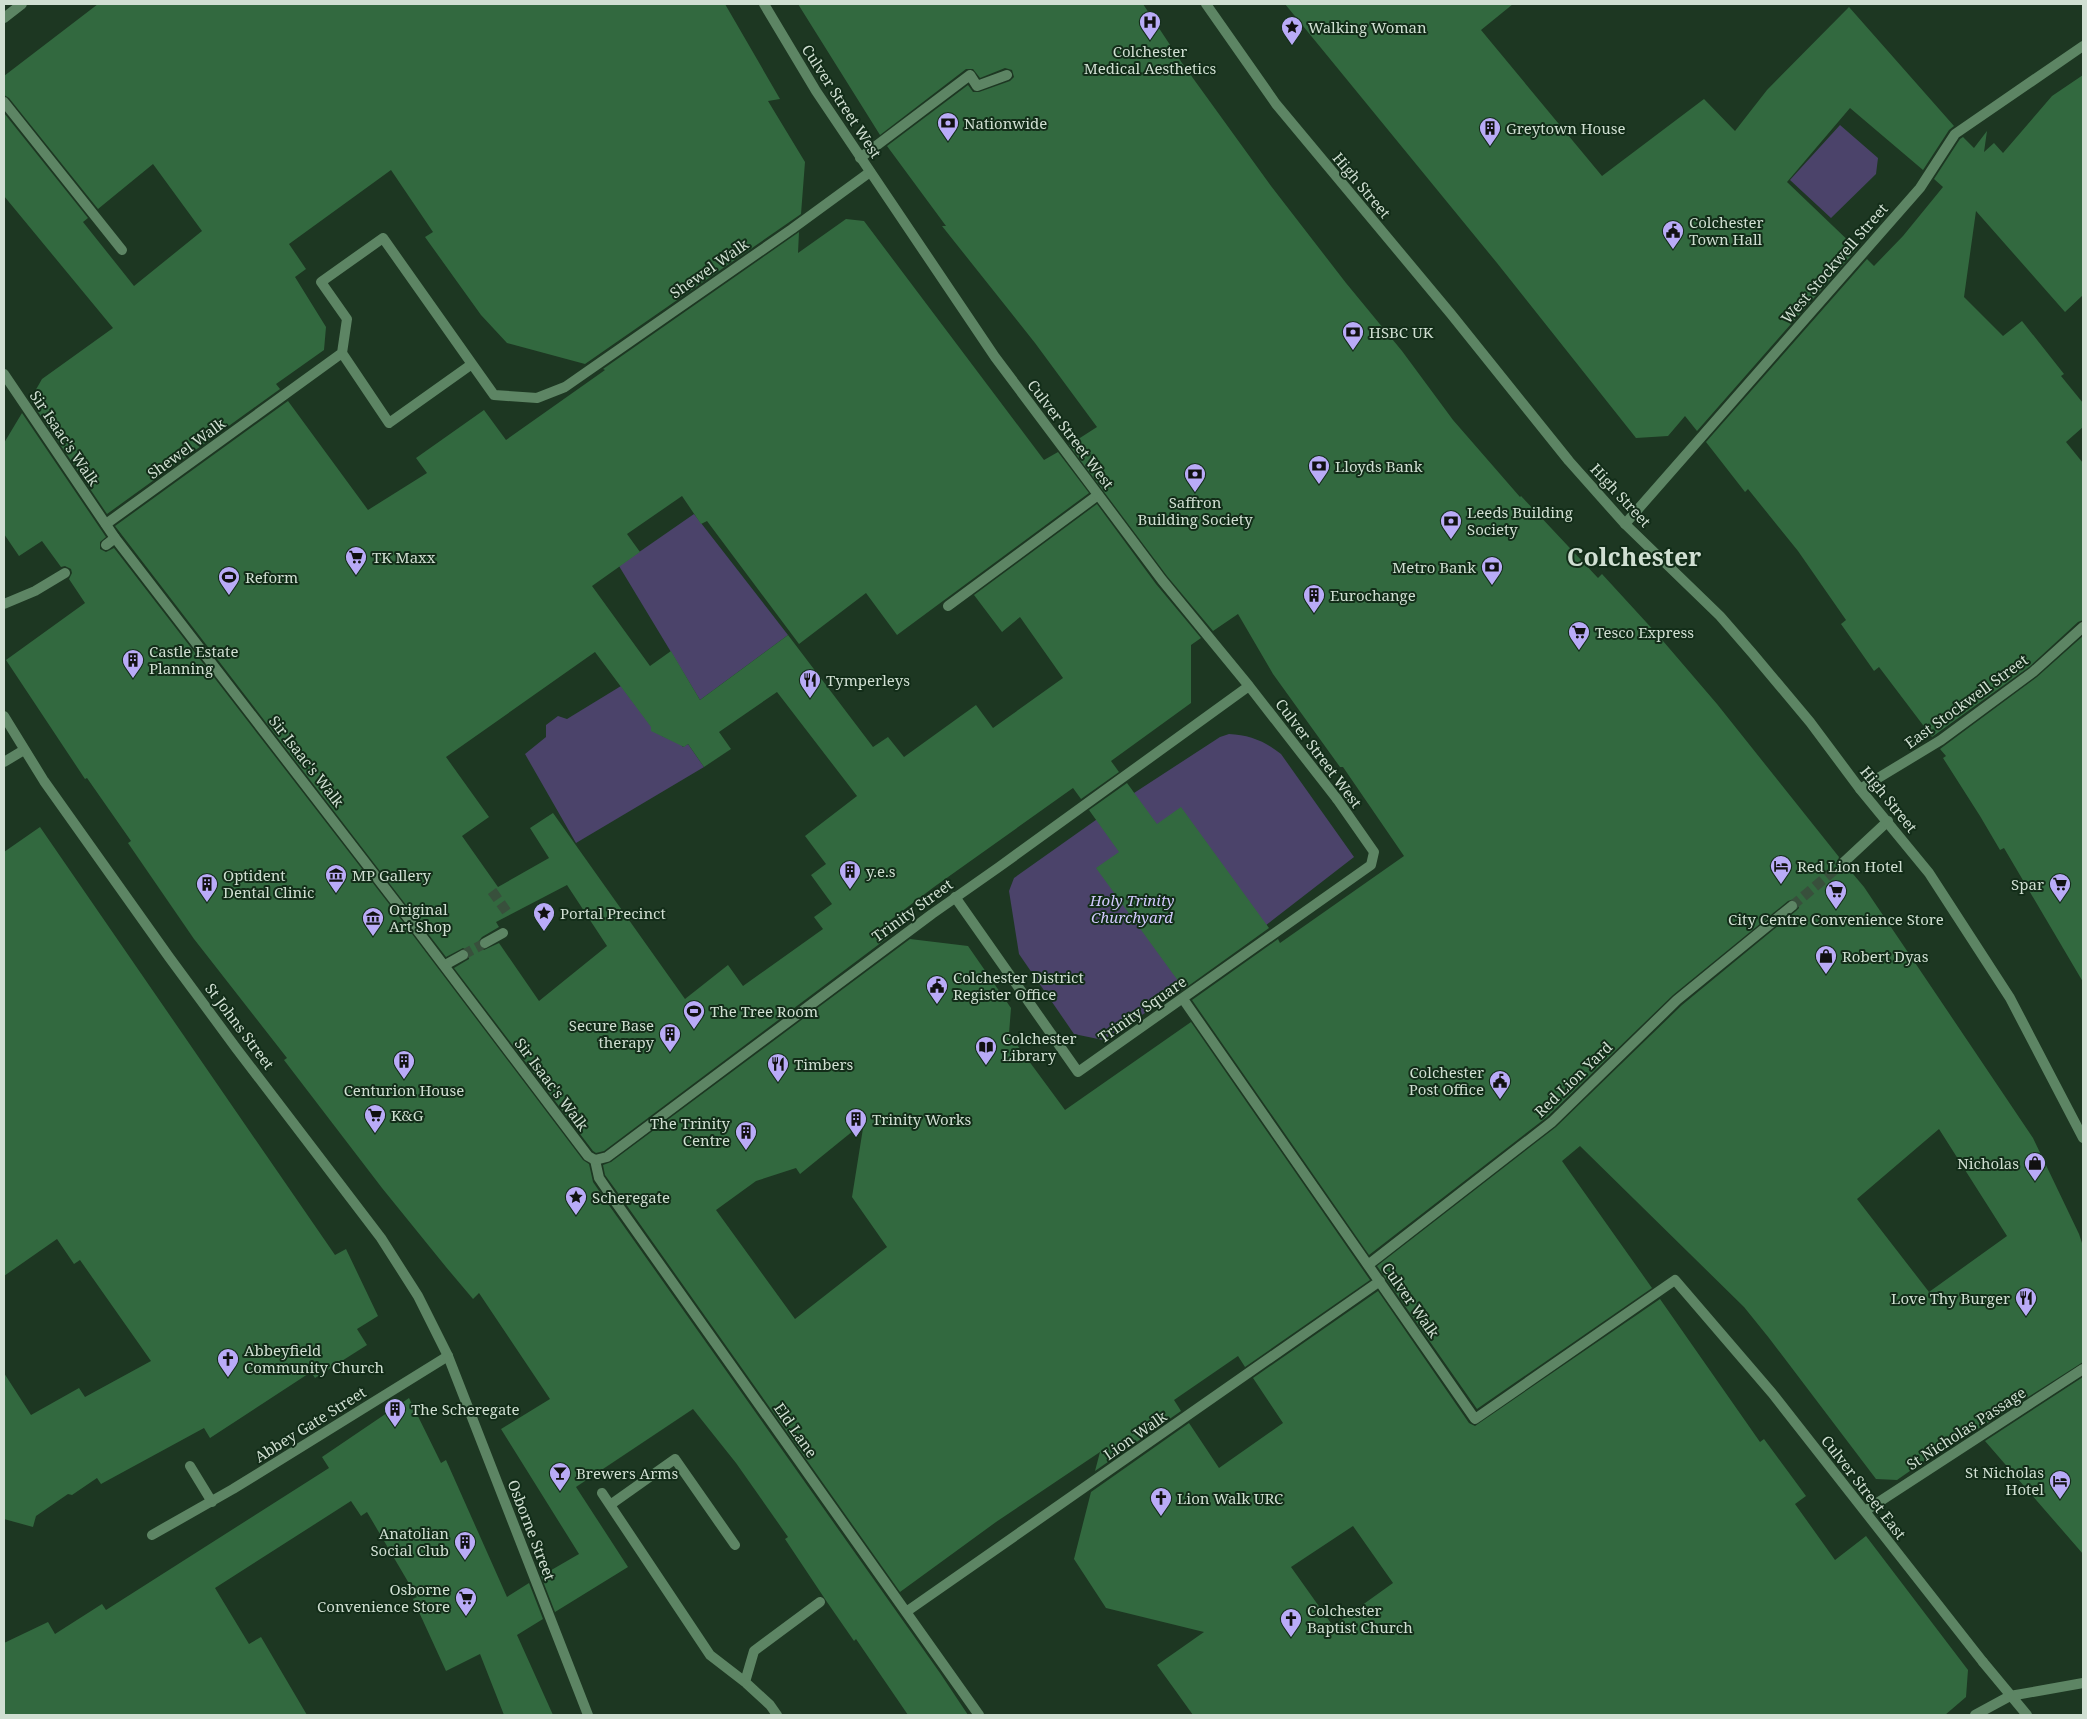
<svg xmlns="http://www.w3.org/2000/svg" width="2087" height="1719" font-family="'Noto Serif',serif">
<rect width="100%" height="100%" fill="#1d3722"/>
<!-- green -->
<path fill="#4b436a" d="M1840,125L1878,158L1876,174L1831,218L1790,180Z
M694,514L788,635L700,700L619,566Z
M621,686L652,727L661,728L662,736L671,740L676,738L683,747L688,744L704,767L576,843L525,754L546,737V725L558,716L567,719Z
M1229,734C1249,735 1265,741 1281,754L1354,857L1190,984L1103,1040L1074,1034L1019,954L1009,891L1014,878L1134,793L1220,737Z"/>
<!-- building -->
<path fill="#32693f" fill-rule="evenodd" d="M98,4H725L780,99L768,101L805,162L801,214L585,364L507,343L481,315L425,237L433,232L391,170L289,244L306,269L295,277L326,327L324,350L276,384L280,389L107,514L30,400L42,379L113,328L4,196V113L88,218L83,222L134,286L202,231L153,164L98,209L9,98L4,95V76Z
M798,4H1143L1182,63L1271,186L1346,283L1402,351L1453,420L1520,497L1521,496L1598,578L1602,574L1657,634L1717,704L1839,857L1837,863L1839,866L1842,869L1848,868L1864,887L2033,1138L2079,1234L2083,1246V1362L1976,1430L1973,1427L1897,1480L1876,1479L1769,1338L1744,1307L1580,1146L1562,1161L1652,1288L1477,1409L1377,1266L1556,1127L1682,1005L1796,911L1799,908L1798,902L1794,899L1788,901L1673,995L1547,1117L1369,1255L1192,1000L1278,939L1280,943L1404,856L1343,767H1340L1273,674L1238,614L1213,631L1167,576L1069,445L1097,427L1035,343L942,226H946L887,146L968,85L973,92H979L1010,81L1014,77L1012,70L1005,68L980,78L973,69H966L880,135ZM1939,1129L2007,1236L1929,1292L1857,1199Z
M1285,4H1513L1481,30L1602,176L1704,99L1735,131L1767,90L1849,7L1954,126L1949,130L1923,170L1850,108L1787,182L1857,249L1697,431L1685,416L1668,436L1636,438L1497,263Z
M2083,75V295L2065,312L1976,211L1964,297L2003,336L2022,321L2064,374L2061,376L2083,403V427L2066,442L2083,463V620L2078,622L2029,667L1932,737L1879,667L1874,671L1841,624L1846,620L1798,551L1748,489L1745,492L1706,442L1867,259L1874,266L1903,236L1943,187L1934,179L1960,139L1963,137L1974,148L1987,131L1984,152L1994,143L2003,153L2052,96Z
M846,219L864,221L1044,460L1058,452L1089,493L897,635L866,593L799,644L707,521L701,524L682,496L627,534L640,552L592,586L650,666L671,651L700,700L788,635L873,747L888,737L904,757L976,705L993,728L1063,678L1020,617L1002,632L974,595L1097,504L1156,584L1201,638L1191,645V703L1111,761L1119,772L1081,799L1073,788L934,887L872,934L890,936L604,1151L596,1153L593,1151L454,968L469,959V951L463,948L446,957L115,526L288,401L368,510L427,473L416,458L484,410L506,440L605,370L603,369L799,232L798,253ZM595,652L651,727V731L684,747L688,744L704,767L731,749L719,732L777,692L857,796L805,836L826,864L811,875L832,904L814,917L823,929L743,986L728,965L685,999L553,813L530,828L549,858L498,887L462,836L489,817L446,757ZM567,885L607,946L539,1001L499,943L484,950L479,947L478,942L482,937L499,927L496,922Z
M22,413L106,537L100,542V549L106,552L114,548L403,922L583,1160L589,1164L593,1182L606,1201L940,1673L968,1715H908L856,1639L854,1641L827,1602L785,1539L788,1537L736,1463L693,1409L576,1487L628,1567L555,1612L541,1576L579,1554L501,1429L550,1399L479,1293L473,1299L446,1267L382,1188L284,1060L287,1058L194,939L128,843L131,841L87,778L85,779L6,660L85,603L69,579L72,573L71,569L65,566L61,567L42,541L19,556L4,534V443Z
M2083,636V982L2004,848L2000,850L1980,816L1943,758L1946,756L1940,749L2037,677Z
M1127,783L1157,824L1181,807L1269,928L1184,989L1096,868L1119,852L1089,810Z
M40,827L335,1255L346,1249L378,1316L357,1329L367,1345L315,1378L311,1372L210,1438L204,1428L101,1484L97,1478L72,1495L68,1494L36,1516L33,1527L4,1519V1373L31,1415L79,1388L85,1397L151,1361L80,1260L74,1264L57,1239L4,1276V852Z
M910,939L968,946L1011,1008L1009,1034L1065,1110L1191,1022L1370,1280L1245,1367L1238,1356L1174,1400L1181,1411L1095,1471L1100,1452L996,1522L900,1592L618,1193L605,1175L603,1165L611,1162ZM864,1122L852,1197L887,1247L795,1319L716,1210L756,1181L796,1168L800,1174Z
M1378,1291L1469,1423L1475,1426L1660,1299L1760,1442L1764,1439L1806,1496L1795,1504L1835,1560L1866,1536L1968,1670L1966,1697L1945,1715H1193L1157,1665L1204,1632L1106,1608L1074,1559L1091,1492L1189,1423L1219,1468L1283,1423L1253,1378ZM1353,1526L1393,1583L1333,1626L1291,1567Z
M2083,1377V1554L1985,1441Z
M409,1398L441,1463L446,1460L507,1597L529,1583L543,1619L517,1635L553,1715H504L480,1654L446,1671L413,1599L417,1597L367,1512L361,1516L351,1501L215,1588L249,1644L261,1637L307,1715H4V1643L48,1622L55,1634L102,1604L106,1610L329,1468L322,1457Z"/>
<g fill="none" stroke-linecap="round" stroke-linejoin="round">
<!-- pedestrian-tunnel -->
<path stroke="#38503c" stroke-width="10" stroke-dasharray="10 5" stroke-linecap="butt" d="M492,891L509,915
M1792,906L1844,862
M463,955L485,943"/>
<!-- service -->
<path stroke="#5d8564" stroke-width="10" d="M4,102L122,250
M106,545L115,538
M4,604L35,591L65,573
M948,606L1098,495
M602,1493L710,1655L745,1682L770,1705L777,1715
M610,1505L675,1459L735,1545
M745,1682L754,1651L820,1602"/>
<!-- pedestrian -->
<path stroke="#5d8564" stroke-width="10" d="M860,158L970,75L977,86L1007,75
M342,353L347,319L321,282L383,238L472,364
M106,524L342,353L389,423L472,364L494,395L537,398L565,387L792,229L870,172
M1844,862L1888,821
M955,897L1078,1072L1371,865L1374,852L1337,799
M485,943L503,933
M445,965L463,955
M1183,999L1475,1419L1675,1280L1772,1393L1983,1662
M595,1160L599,1178L612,1197L979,1715
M1368,1265L1552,1122L1677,1000L1792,906
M1865,1511L2083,1369
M906,1612L1380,1281"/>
<!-- minor -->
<path stroke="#5d8564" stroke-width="10" d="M764,4L816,91L995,357L1162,580L1249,686L1337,799
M4,374L115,538L408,918L588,1156L595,1160L607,1157L932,914L999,867L1249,686
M1625,524L1920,188L1955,134L2083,46
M4,762L24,750
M1860,789L1941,740L2033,672L2083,627
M190,1466L212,1502
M152,1535L233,1489L448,1356
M1983,1662L2027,1715
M1975,1715L2010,1696L2083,1683"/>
<!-- tertiary -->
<path stroke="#5d8564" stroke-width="10" d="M1206,4L1276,104L1451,314L1569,461L1625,524L1720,616L1753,654L1810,722L1860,789L1929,873L2010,998L2083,1138
M4,18L22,4
M4,716L44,781L169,957L236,1048L381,1238L418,1296L448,1356L588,1715"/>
</g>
<!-- icons -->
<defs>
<g id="hospital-pin" transform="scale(1.125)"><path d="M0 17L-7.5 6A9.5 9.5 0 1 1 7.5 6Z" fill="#b9abf7" stroke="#132d19"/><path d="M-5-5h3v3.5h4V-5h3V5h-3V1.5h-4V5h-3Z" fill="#111"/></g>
<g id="sight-pin" transform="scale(1.125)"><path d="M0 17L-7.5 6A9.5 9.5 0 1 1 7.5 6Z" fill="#b9abf7" stroke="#132d19"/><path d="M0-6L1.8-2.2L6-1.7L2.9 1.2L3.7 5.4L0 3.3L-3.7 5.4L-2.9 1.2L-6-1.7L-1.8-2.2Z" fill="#111"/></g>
<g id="bank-pin" transform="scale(1.125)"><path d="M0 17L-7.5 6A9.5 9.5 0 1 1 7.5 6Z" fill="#b9abf7" stroke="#132d19"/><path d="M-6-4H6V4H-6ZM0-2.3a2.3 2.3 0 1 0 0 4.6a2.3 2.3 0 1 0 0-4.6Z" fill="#111"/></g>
<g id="building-pin" transform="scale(1.125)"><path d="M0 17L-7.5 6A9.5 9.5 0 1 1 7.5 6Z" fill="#b9abf7" stroke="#132d19"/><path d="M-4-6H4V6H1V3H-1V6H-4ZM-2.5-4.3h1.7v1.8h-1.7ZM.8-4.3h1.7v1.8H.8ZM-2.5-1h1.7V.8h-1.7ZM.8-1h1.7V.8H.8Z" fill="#111"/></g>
<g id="civic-pin" transform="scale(1.125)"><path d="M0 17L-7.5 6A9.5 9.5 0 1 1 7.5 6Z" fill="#b9abf7" stroke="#132d19"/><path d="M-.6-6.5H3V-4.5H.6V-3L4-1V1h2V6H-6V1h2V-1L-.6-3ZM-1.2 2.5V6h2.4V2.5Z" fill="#111"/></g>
<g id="supermarket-pin" transform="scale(1.125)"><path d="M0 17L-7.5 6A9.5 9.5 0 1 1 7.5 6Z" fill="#b9abf7" stroke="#132d19"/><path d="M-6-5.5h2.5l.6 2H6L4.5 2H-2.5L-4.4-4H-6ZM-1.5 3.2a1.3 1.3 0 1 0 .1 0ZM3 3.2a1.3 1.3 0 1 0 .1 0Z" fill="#111"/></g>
<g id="stadium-pin" transform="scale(1.125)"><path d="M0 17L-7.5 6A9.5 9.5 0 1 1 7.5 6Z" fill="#b9abf7" stroke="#132d19"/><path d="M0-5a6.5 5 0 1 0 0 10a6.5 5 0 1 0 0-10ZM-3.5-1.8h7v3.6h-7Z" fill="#111"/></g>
<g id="restaurant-pin" transform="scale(1.125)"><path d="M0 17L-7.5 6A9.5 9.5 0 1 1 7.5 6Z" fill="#b9abf7" stroke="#132d19"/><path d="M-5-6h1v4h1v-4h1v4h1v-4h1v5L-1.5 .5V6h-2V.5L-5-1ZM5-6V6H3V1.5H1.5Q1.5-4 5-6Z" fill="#111"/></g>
<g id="hotel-pin" transform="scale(1.125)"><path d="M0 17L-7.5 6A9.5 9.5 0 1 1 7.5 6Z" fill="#b9abf7" stroke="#132d19"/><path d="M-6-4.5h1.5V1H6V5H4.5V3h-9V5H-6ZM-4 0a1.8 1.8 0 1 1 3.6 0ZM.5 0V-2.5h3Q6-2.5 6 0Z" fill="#111"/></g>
<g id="museum-pin" transform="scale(1.125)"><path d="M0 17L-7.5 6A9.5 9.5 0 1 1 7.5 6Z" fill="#b9abf7" stroke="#132d19"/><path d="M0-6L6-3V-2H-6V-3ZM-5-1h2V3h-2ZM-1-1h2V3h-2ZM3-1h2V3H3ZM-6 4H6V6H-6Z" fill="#111"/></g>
<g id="shop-pin" transform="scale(1.125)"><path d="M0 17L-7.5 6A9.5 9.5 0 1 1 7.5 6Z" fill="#b9abf7" stroke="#132d19"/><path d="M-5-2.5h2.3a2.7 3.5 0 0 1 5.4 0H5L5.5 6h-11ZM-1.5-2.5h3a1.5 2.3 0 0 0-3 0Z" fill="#111"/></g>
<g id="library-pin" transform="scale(1.125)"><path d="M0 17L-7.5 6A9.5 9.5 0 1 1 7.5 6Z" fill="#b9abf7" stroke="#132d19"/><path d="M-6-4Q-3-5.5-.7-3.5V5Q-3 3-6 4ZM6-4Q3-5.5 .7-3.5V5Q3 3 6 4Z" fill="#111"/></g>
<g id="church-pin" transform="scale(1.125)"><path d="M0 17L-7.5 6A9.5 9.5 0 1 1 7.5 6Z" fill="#b9abf7" stroke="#132d19"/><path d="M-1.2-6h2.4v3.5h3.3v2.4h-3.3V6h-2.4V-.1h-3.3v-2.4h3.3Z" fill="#111"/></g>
<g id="bar-pin" transform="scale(1.125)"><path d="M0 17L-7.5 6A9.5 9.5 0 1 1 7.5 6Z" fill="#b9abf7" stroke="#132d19"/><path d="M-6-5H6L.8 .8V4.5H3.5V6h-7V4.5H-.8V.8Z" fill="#111"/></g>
</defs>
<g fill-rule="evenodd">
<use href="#hospital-pin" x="1150" y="22"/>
<use href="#sight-pin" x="1292" y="27"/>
<use href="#bank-pin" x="948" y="123"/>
<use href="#building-pin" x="1490" y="128"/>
<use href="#civic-pin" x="1673" y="231"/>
<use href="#bank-pin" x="1353" y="332"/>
<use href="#bank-pin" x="1319" y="466"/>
<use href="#bank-pin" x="1195" y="474"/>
<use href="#bank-pin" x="1451" y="521"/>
<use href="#supermarket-pin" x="356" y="557"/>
<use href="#bank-pin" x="1492" y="567"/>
<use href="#stadium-pin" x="229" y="577"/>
<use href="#building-pin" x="1314" y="595"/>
<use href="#supermarket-pin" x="1579" y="632"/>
<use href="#building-pin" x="133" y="660"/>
<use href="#restaurant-pin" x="810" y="680"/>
<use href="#hotel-pin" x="1781" y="866"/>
<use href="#building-pin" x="850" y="871"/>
<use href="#museum-pin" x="336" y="875"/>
<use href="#building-pin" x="207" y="884"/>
<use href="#supermarket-pin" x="2060" y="884"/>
<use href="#supermarket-pin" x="1836" y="891"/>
<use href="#sight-pin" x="544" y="913"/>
<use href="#museum-pin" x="373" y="918"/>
<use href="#shop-pin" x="1826" y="956"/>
<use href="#civic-pin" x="937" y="986"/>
<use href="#stadium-pin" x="694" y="1011"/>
<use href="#building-pin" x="670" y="1034"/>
<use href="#library-pin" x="986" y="1047"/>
<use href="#building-pin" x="404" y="1061"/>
<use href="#restaurant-pin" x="778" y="1064"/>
<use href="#civic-pin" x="1500" y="1081"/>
<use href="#supermarket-pin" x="375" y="1115"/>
<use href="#building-pin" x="856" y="1119"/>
<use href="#building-pin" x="746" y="1132"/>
<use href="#shop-pin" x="2035" y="1163"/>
<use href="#sight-pin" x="576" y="1197"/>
<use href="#restaurant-pin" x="2026" y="1298"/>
<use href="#church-pin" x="228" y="1359"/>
<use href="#building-pin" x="395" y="1409"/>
<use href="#bar-pin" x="560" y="1473"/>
<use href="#hotel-pin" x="2060" y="1481"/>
<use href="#church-pin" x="1161" y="1498"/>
<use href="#building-pin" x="465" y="1542"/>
<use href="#supermarket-pin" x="466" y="1598"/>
<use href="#church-pin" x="1291" y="1619"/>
</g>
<g text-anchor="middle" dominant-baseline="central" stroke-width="4" stroke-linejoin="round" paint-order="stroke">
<!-- poi labels -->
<g font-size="15" fill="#d0dfd2" stroke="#132d19" text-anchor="start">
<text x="1308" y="27">Walking Woman</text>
<text x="1150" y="51" text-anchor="middle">Colchester<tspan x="1150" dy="17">Medical Aesthetics</tspan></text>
<text x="964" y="123">Nationwide</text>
<text x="1506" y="128">Greytown House</text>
<text x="1689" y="222">Colchester<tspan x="1689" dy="17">Town Hall</tspan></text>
<text x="1369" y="332">HSBC UK</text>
<text x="1335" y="466">Lloyds Bank</text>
<text x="1195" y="502" text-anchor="middle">Saffron<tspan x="1195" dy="17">Building Society</tspan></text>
<text x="1467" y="512">Leeds Building<tspan x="1467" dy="17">Society</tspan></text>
<text x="372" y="557">TK Maxx</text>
<text x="1476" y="567" text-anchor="end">Metro Bank</text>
<text x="245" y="577">Reform</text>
<text x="1330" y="595">Eurochange</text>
<text x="1595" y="632">Tesco Express</text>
<text x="149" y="651">Castle Estate<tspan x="149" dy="17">Planning</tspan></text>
<text x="826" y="680">Tymperleys</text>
<text x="1797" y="866">Red Lion Hotel</text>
<text x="866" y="871">y.e.s</text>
<text x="223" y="875">Optident<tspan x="223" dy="17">Dental Clinic</tspan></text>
<text x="352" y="875">MP Gallery</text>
<text x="2044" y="884" text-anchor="end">Spar</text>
<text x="389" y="909">Original<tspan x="389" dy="17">Art Shop</tspan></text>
<text x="560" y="913">Portal Precinct</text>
<text x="1836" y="919" text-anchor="middle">City Centre Convenience Store</text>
<text x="1842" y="956">Robert Dyas</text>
<text x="953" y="977">Colchester District<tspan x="953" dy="17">Register Office</tspan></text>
<text x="710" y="1011">The Tree Room</text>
<text x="654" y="1025" text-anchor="end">Secure Base<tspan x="654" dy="17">therapy</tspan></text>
<text x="1002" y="1038">Colchester<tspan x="1002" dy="17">Library</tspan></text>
<text x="794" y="1064">Timbers</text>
<text x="1484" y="1072" text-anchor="end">Colchester<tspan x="1484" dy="17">Post Office</tspan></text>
<text x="404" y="1090" text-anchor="middle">Centurion House</text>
<text x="391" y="1115">K&amp;G</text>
<text x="872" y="1119">Trinity Works</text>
<text x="730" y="1123" text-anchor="end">The Trinity<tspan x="730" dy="17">Centre</tspan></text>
<text x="2019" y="1163" text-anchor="end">Nicholas</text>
<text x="592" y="1197">Scheregate</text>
<text x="2010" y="1298" text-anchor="end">Love Thy Burger</text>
<text x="244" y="1350">Abbeyfield<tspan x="244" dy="17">Community Church</tspan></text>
<text x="411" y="1409">The Scheregate</text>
<text x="2044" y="1472" text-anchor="end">St Nicholas<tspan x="2044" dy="17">Hotel</tspan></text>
<text x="576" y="1473">Brewers Arms</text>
<text x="1177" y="1498">Lion Walk URC</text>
<text x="449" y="1533" text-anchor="end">Anatolian<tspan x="449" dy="17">Social Club</tspan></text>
<text x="450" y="1589" text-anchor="end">Osborne<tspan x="450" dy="17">Convenience Store</tspan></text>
<text x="1307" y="1610">Colchester<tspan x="1307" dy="17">Baptist Church</tspan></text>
</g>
<!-- street labels -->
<g font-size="15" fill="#d0dfd2" stroke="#132d19">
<text transform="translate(842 101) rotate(57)">Culver Street West</text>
<text transform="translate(1362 185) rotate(50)">High Street</text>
<text transform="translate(1834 263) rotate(-49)">West Stockwell Street</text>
<text transform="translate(709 268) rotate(-35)">Shewel Walk</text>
<text transform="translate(1071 434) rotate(53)">Culver Street West</text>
<text transform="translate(65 438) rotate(56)">Sir Isaac's Walk</text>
<text transform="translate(186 448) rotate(-36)">Shewel Walk</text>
<text transform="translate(1621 495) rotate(47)">High Street</text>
<text transform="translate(1966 701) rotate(-36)">East Stockwell Street</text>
<text transform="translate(1319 753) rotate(53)">Culver Street West</text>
<text transform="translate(307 761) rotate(52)">Sir Isaac's Walk</text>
<text transform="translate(1889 799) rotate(51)">High Street</text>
<text transform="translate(912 910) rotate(-36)">Trinity Street</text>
<text transform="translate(1142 1009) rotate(-35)">Trinity Square</text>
<text transform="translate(240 1026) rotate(53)">St Johns Street</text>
<text transform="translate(1573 1079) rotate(-44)">Red Lion Yard</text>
<text transform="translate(552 1084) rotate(53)">Sir Isaac's Walk</text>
<text transform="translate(1411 1300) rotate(55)">Culver Walk</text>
<text transform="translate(310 1424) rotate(-32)">Abbey Gate Street</text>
<text transform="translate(1966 1428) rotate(-33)">St Nicholas Passage</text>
<text transform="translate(796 1430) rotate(55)">Eld Lane</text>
<text transform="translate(1135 1435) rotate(-35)">Lion Walk</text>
<text transform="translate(1864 1487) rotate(52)">Culver Street East</text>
<text transform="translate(532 1530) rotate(69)">Osborne Street</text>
</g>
<!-- park labels -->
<g font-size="15" font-style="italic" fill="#d2cafe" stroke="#132d19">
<text x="1132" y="900">Holy Trinity<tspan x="1132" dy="17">Churchyard</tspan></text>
</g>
<!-- town labels -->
<g font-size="25" font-weight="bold" fill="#d0dfd2" stroke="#132d19">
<text x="1634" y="556">Colchester</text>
</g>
</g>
<!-- border -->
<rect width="2087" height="1719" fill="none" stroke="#d0dfd2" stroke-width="10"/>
</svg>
